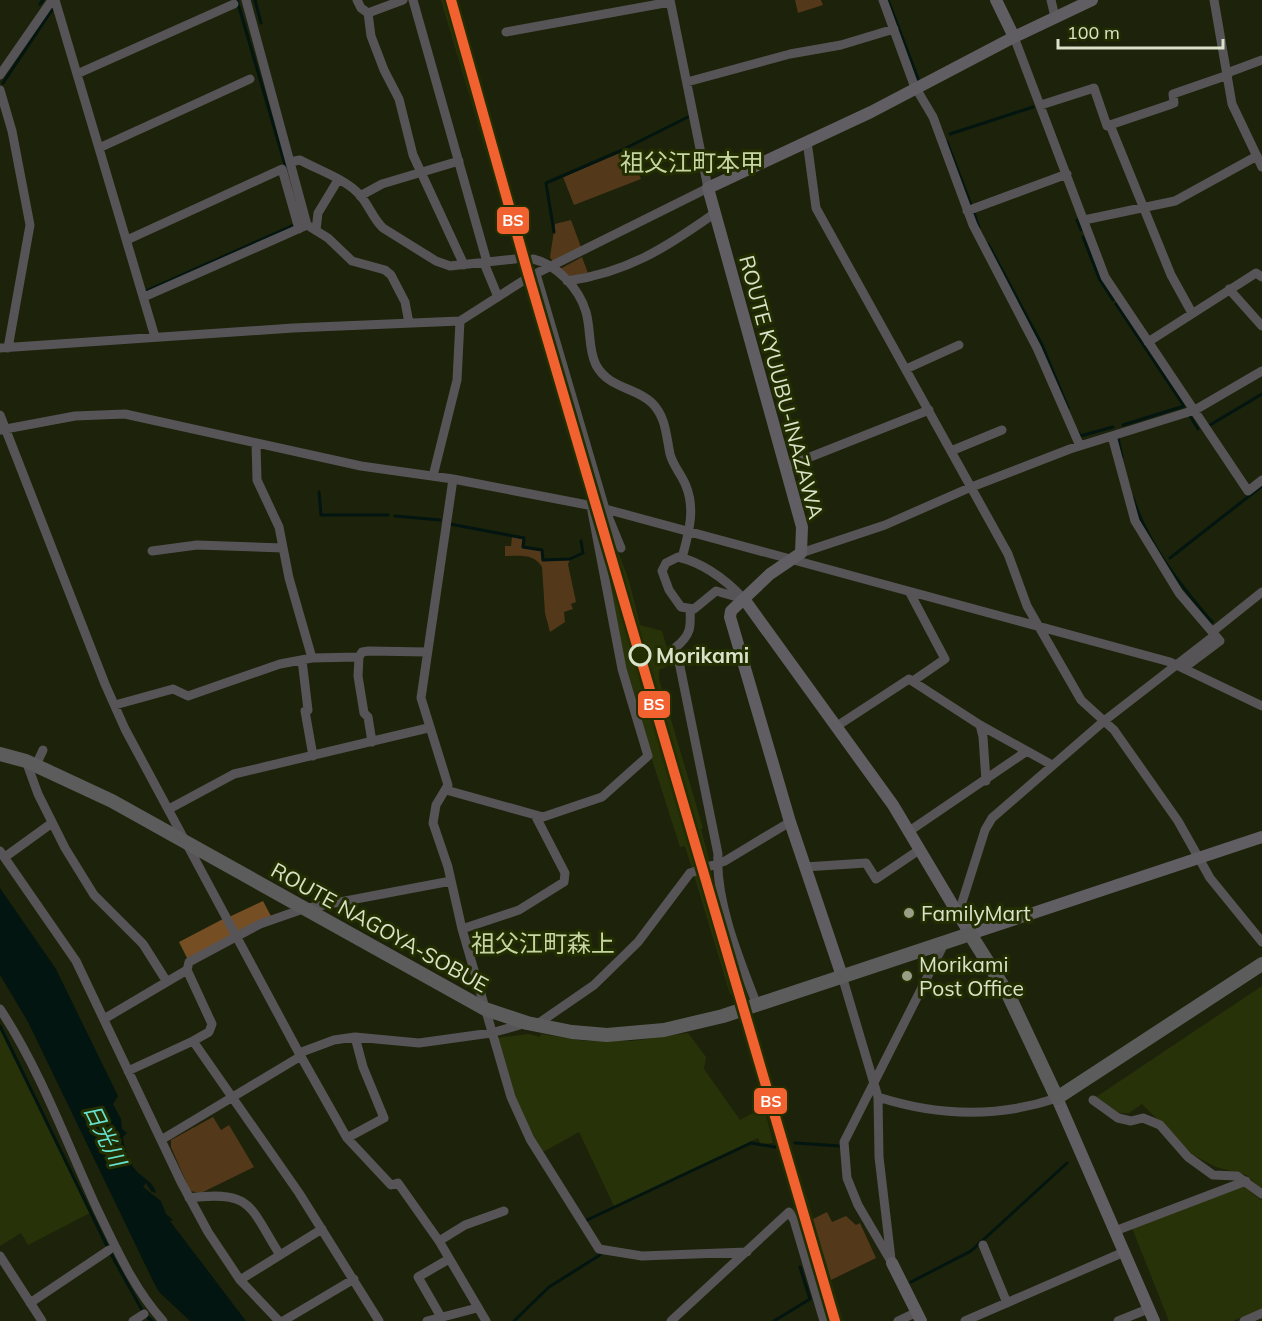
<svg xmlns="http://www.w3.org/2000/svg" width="1262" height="1321" font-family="Mulish,'Noto Sans JP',sans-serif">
<rect width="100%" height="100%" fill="#1d220a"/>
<!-- built -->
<path fill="#283209" d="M441,0H453L524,239L533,271L523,276Z
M535,279L601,506L592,504L526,283Z
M593,509L603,511L629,581L640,625L662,631L670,658L666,660L668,666L659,670V679L703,828L701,829L710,864L692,869L685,846L680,847L624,672Z
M709,870L747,1001L737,1004L734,993L730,994L694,875Z
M1262,986V1189L1246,1175L1216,1167L1193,1155L1142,1104L1129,1113H1119L1096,1097Z
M750,1014L802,1191L795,1198L741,1017Z
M0,1029L90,1213L28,1245L21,1233L0,1246Z
M688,1033L706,1057L704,1069L740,1120L764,1107L773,1143L761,1144L758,1138L614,1206L579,1132L543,1152L521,1114L495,1038L529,1034L540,1037L541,1034L586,1041H632Z
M1242,1185L1262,1201V1309L1233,1321H1169L1132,1228Z
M806,1194L843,1321H827L793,1207Z"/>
<!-- green -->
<path fill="#53381a" d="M795,0H821L823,5L798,13Z
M629,149L641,179L574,205L563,177Z
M571,220L581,247L553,262L550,257L555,224Z
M582,257L589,276L568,278L560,269Z
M512,537L523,539L522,548L541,551L542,561L570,560L568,564L576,602L571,604L573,609L564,612L565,622L550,632L545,613L542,567C534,553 519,556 505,556V546H511Z
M213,1117L221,1130L229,1125L254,1167L201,1193L190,1191L171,1147V1140Z
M827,1212L832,1222L846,1216L856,1225L860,1223L876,1258L831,1280L813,1219Z"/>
<!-- forest -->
<path fill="#754e24" d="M263,901L272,918L237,933L229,917Z
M223,919L232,935L188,960L179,942Z"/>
<!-- water -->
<path fill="#031510" d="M0,888L56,969L118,1096L113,1104L121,1119L122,1129L127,1133L123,1137C123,1144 130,1163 134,1168C141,1178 153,1180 156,1193L151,1191L146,1183L143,1187L161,1201L166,1214L173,1220L170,1221L246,1321H190L159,1292L154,1283L28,1022L0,975Z"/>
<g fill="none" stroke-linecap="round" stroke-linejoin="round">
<!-- stream -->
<path stroke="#031510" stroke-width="3" d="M237,0L286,168
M255,0L261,23
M888,0L918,79
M40,4L43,0
M3,83L52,10
M950,134L1033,107
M947,142L971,205
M974,213L979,228
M1077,220L1081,230
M554,232L546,183L620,151L688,117
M1083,237L1100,280L1113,300
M988,244L1042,345L1068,408
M146,291L294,225
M1116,304L1184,406L1123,425
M1190,416L1198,429
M1210,425L1262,394
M1079,433L1080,436L1113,427
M1118,438L1122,457
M319,492L321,515H388
M1133,498C1148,545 1181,586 1212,622
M395,516L440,520
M450,524L524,538L523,547L542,550L543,560L570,559L583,553L581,541
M1170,558L1262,486
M0,1026L107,1246
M795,1143L840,1146
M585,1221L751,1143L775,1147
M111,1254L142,1310
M911,1282L971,1251L1067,1163
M147,1317L152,1321
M514,1321L549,1287L600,1255
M774,1321L810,1299L800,1267"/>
<!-- street -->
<path stroke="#565456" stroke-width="9" d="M55,0L155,337
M246,0L307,225L328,238L352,261L385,270L391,275L405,302L409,323
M357,0L361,8L368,13
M403,0L368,13L371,36L384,70L399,99L413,155L464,265
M413,0L487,262
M883,0L914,85L933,117L973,225L1037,348L1080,446
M1051,0L1055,17
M1214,0L1232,104L1262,167
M506,32L670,2
M1014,37L1105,277L1248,491L1262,480
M1227,73L1262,60
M77,74L234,4
M0,75L52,0
M687,82L790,54L841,45L894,29
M0,90L12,131L30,225L8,348
M1041,105L1094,88L1107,126L1169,105L1174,103L1173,94L1228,75
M1110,125L1171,275L1192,313
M807,141L816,208L1008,554L1027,606L1081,700L1114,730L1178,821L1210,878L1262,942
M99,148L250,79
M290,162L300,160C318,170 343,178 358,193C369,204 372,218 383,228L436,261L450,266L515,259
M360,196L382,184L459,161
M967,211L1067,174
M1084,220L1175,201L1257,156
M316,230L318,213L338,180
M127,240L282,169L299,229
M533,259C556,264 579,288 586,312C591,329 588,349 596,365C609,389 636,387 652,403C666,417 666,435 670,454C673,466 682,475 686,486C696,510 688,535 682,558
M484,263L498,297
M536,274L605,509L621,548
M567,281C627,273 667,247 715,213
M1229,289L1262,326
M144,297L305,226
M1148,342L1256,273L1262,277
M0,348L293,328L460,321L529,277L708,188L670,0
M906,369L959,345
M0,415L105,684L125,729L299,1053L347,1138L391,1185L398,1183L439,1241L486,1321
M0,430L75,416L125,414L361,466L453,479L598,507L1170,662L1262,706
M1112,436L1135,521L1179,593L1220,641L1184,668
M256,443L257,480L279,527L289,578L312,658L359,657L362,652L369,651L427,652
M951,451L1002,430
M785,467L929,410
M433,476L457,380L460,321
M453,479L421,698L448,785L436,805L433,823L448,867L462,929L511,1097L530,1139L599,1249L642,1256L747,1252
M152,551L197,545L283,548
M801,553L885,525L969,488L1070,449L1195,410L1262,371
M678,557C704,563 726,580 744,599L716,591L694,609L681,607L669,590L662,571L666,563Z
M910,593L945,659L913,681
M690,609C691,627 691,635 676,647L718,854C715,901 740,961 757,1005
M1212,632L1262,592
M359,657L358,676L364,713L368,717L372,742
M302,660L308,710L305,711L313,756
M115,705L173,689L188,696L280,664L312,658
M980,725L983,737L986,781
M837,726L909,679L980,725L1052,765
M26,761L38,794L65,848L94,895L143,944L167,982
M36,765L43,750
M446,790L543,817L602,797L648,756L622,669L591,506
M169,809L234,774L428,728
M908,832L1027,751
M0,851L76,961L181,1182L208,1232L240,1280L279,1321
M5,857L52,823
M805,867L866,863L876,879L919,850
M958,915L985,830L992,818L1104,721L1215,635
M462,929L519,910L564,882L565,873L535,815
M187,970L212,1024L209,1032L193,1041L299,1193L379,1321
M842,976L878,1097L879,1157L891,1259
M0,1009C41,1071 67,1144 98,1211C117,1250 134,1289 163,1321
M104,1019L187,970L189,962L260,924L303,909L451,881
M536,1025L594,985L638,942L690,873L725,861L790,822
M299,1053L334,1040L355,1037L419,1043L491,1033L527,1023
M128,1071L193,1041
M878,1097C937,1116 998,1118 1057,1098
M1093,1100L1118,1118L1131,1121L1143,1118L1160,1125L1188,1157L1213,1175L1237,1176L1262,1194
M347,1138L384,1118L363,1067L355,1037
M161,1140L301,1056
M189,1198C253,1190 249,1206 280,1255
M1115,1231L1246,1181
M439,1241L465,1225L504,1211
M983,1245L1007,1303
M0,1256L42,1321
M892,1263L858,1205L847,1178L844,1142L945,942
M240,1280L322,1229
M30,1303L109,1250
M441,1317L418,1277L449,1259
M133,1321L144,1314
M283,1321L354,1279
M427,1321L477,1308
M671,1321L789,1212L794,1220L824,1321
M898,1321L917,1312
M965,1321L1124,1252
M1118,1321L1148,1309
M1244,1321L1262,1313"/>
<!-- secondary -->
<path stroke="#605e62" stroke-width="12" d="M996,0L1014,37
M744,599L893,805L970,934L1262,837
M842,976L790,822L730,617L731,611L770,574L801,553L802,527L708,188L871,112L1014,37L1092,0
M1057,1098L1154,1321
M892,1263L921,1321"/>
<!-- primary -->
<path stroke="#5d5c5c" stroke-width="14" d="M0,754L26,761L112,801L485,1009L527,1023L572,1032L607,1035L664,1030L723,1016L970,934L1009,996L1057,1098L1262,964"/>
<!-- rail-1 casing -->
<g stroke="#222d00" stroke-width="15">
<path id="rail-1" d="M451,0L529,277L835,1321"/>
</g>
<!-- rail-1 -->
<use href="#rail-1" stroke="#f16230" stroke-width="10"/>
</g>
<!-- markers -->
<circle fill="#222d00" stroke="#dae3c9" stroke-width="3" cx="640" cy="655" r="10"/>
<g fill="#989f86" stroke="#222d00" stroke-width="2">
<circle cx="909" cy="913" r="6"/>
<circle cx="907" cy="976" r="6"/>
</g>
<g text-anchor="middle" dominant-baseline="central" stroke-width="6" stroke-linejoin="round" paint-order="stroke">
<!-- street labels -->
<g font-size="21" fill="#dae3c9" stroke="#222d00">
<text transform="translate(782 387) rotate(75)">ROUTE KYUUBU-INAZAWA</text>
<text transform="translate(380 927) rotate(29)">ROUTE NAGOYA-SOBUE</text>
</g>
<!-- stop labels -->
<g font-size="21" font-weight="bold" fill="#dae3c9" stroke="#222d00" text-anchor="start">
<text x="656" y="655">Morikami</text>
</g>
<!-- poi labels -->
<g font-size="21" fill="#dae3c9" stroke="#222d00" text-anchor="start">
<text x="921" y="913">FamilyMart</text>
<text x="919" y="964">Morikami<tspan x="919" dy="24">Post Office</tspan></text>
</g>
<!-- water labels -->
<g font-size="22" font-style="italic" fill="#65e3d0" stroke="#222d00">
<text transform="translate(105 1135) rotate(64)">日光川</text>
</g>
<!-- quarter labels -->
<g font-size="24" fill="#c6d6a2" stroke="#222d00">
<text x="692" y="162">祖父江町本甲</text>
<text x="543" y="943">祖父江町森上</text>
</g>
</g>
<g stroke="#222d00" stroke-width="2">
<rect x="496" y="206" width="34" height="29" rx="6" fill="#f16230"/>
<rect x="637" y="690" width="34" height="29" rx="6" fill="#f16230"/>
<rect x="753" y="1087" width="35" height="28" rx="6" fill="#f16230"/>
</g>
<g font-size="16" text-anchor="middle" font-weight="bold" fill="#fff">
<text x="513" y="226">BS</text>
<text x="654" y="710">BS</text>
<text x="771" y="1107">BS</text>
</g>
<!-- scale -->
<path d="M1058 39v9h165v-9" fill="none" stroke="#dae3c9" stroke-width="3"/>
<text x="1067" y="39" font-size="18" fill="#dae3c9" stroke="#222d00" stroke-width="4.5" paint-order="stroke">100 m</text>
</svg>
